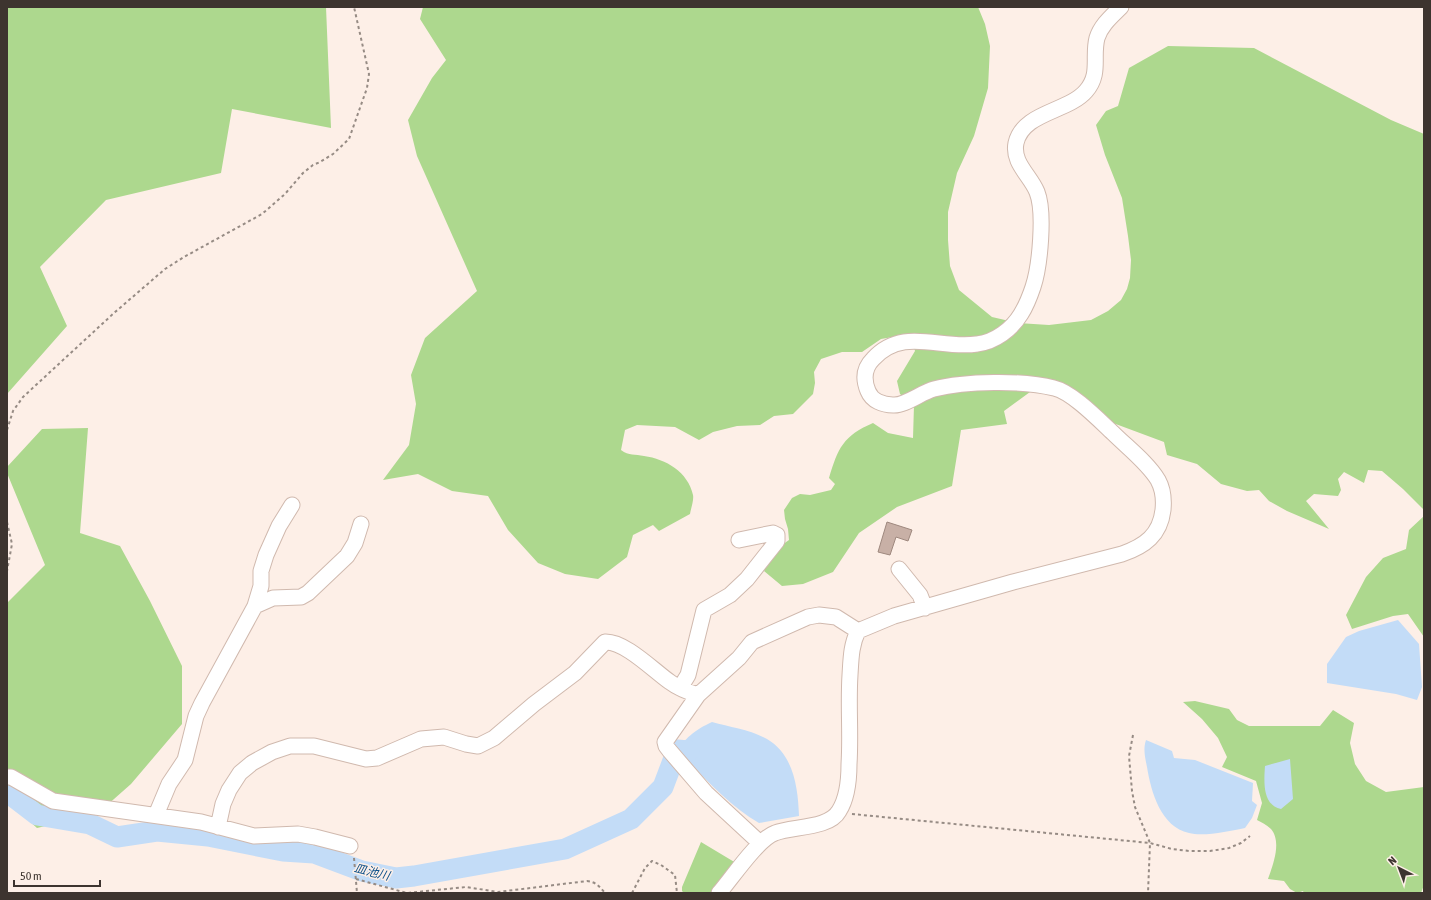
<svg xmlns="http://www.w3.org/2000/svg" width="1431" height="900" font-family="'Asap Condensed','Noto Sans JP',sans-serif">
<rect width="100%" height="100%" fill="#fdefe7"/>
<!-- green -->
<path fill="#add88e" d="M7,7H326L331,128L232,109L221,173L106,200L40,267L67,326L7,394Z
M423,7H978L985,24L990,46L988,88L974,136L957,173L948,212V240L950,266L959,290L992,317L1018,323L1049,325L1091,320L1108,311L1121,300L1127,289L1130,278L1131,260L1128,236L1122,198L1105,155L1096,125L1106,111L1118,106L1129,68L1168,46L1254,48L1391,120L1424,134V510L1403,489L1382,471L1368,470L1364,483L1344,472L1338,479L1341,490L1338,496L1314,494L1306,501L1329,529L1287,511L1269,501L1259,490L1247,491L1221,484L1197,464L1167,455L1164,442L1113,423L1074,390L1030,392L1004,411L1007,424L961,430L952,486L897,507L859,533L833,572L803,584L782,586L764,571C771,554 775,550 789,540L788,529L785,519L784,510L792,498L800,494L810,495L831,490L835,484L829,478C838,448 843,436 873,423L888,433L913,438L914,405L900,394L897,381L915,351L910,334L881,339L862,352H842L821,359L814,372L815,383L813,394L793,414L774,416L760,425L737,426L713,432L699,440L675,427L637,425L625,430L621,450C629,456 635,454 644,456C666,459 688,472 693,495C694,500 691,508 690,514L659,531L653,525L633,535L627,557L598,579L565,574L538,563L508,530L488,496L452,491L418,474L383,480L409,445L416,404L411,375L425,338L477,291L417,156L408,120L432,78L446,60L420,19Z
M88,428L80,533L120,546L150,601L182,666V724L131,784L97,814L37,828L7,801V603L45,565L7,473V467L42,429Z
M1424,516V637L1408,614L1393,616L1352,629L1346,615L1366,577L1383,558L1406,549L1409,530Z
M1195,701L1229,709L1237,720L1249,726H1320L1333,710L1354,723L1350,743L1355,764L1366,781L1386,792L1424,787V885L1421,893H1304L1303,891L1297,893L1290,889L1284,881L1268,879C1273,865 1282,842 1271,829C1267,825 1261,822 1257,820L1262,803L1256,781L1222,767L1227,757L1218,738L1202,719L1183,702Z
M701,842L736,863L712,893H684L682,891V887Z"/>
<!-- water -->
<path fill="#c3dcf7" d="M1398,620L1419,644L1422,687L1417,700L1396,694L1327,683V664L1346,637L1359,631Z
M712,722C730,727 751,730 767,739C794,755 798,788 799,816L759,823C728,805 703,776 677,750C688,736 695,730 712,722Z
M1146,740L1172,751L1174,758L1195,760L1253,783L1252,801L1257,805L1252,818L1245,828C1230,831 1203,837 1189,833C1161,827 1151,792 1147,767C1145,757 1143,749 1146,740Z
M1290,759L1293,799L1281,809C1262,805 1264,781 1265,766Z"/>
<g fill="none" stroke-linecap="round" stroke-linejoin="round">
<!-- river -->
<path stroke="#c3dcf7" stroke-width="21" d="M7,792L37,815L90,824L117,837L157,831L208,836L283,851L314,853L362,871L396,878L414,876L565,849L631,819L663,787L677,750L689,751"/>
</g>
<!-- building -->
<path fill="#c8b0a6" stroke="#9e887e" d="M887,522L912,530L908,541L896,537L890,555L878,552Z"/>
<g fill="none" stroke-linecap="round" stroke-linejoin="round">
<!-- minor casing -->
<g stroke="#d0b9ae" stroke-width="17">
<path id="minor" d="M899,569L920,595L925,608
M255,606L273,598L301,597L308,593L347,556L355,543L361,524
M680,688L688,675L704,610L730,595L747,579L777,541V535L773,533L739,540
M7,777H11L53,801L201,822L254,836L298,834L315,837L350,846
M156,815L169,784L185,760L196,716L202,703L255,606L261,586V571L266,555L279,526L292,505
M218,827L223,804L229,790L240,773L252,763L272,752L290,746H314L366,759L377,758L421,739L444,737L466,744L478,746L494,738L534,704L575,673L605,642C625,641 654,671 670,682C678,688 688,692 698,695
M760,843L706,793L669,750L666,746L665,742L698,695L739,658L752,642L808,617L819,615L836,617L858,631
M719,893C732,878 758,839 775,833C792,826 829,829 839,811C848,797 849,779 849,764C851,734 848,705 850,675C851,659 851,645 858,631L894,616L1013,582L1122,554C1145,546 1160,535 1163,510C1164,500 1163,489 1158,480C1148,463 1127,447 1113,433C1099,420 1072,392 1054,388C1023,380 965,381 934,389C922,392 905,406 893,405C883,405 872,401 868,391C863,379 864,368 873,359C903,326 940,350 977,344C995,342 1012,329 1021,314C1026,306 1030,296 1033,287C1040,266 1045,212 1037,192C1030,175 1012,163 1016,143C1023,112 1068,112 1086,91C1101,74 1092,57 1097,38C1101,25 1112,16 1121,7"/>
</g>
<!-- path -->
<path stroke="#968b84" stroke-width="2" stroke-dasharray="3 3" stroke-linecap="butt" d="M7,430L13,411L23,397L114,313L165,269L184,257L262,214L285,194L303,173L313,165L320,162L333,154L349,139L367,88L369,74L354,7
M7,522L12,544L7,571
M1133,735L1129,756L1132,791L1135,807L1150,843L1148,893
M852,814L1150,843L1172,849L1189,851H1210L1229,848L1241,843L1250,836
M354,858L357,893
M356,879L407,893L466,887L498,892L587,881C596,882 599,886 605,893
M632,893L645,868L652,861L661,865L675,875L677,893"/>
<!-- minor -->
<use href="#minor" stroke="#fff" stroke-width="15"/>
</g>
<g text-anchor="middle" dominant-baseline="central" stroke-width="3" stroke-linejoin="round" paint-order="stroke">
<!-- water labels -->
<g font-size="12" font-style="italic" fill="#0c508a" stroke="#fdefe7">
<text transform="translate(372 872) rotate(14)">皿池川</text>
</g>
</g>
<!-- border -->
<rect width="1431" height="900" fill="none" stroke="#3d342f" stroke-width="16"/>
<!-- north arrow -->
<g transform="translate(1399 868) rotate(318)" stroke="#fdefe7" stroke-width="3" paint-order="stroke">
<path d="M0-3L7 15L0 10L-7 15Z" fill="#3d342f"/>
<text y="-6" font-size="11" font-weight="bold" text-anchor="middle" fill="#3d342f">N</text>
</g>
<!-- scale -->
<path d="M14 880v6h86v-6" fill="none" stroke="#3d342f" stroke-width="2"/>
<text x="20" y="880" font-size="12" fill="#3d342f" stroke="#fdefe7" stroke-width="3" paint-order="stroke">50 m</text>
</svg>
